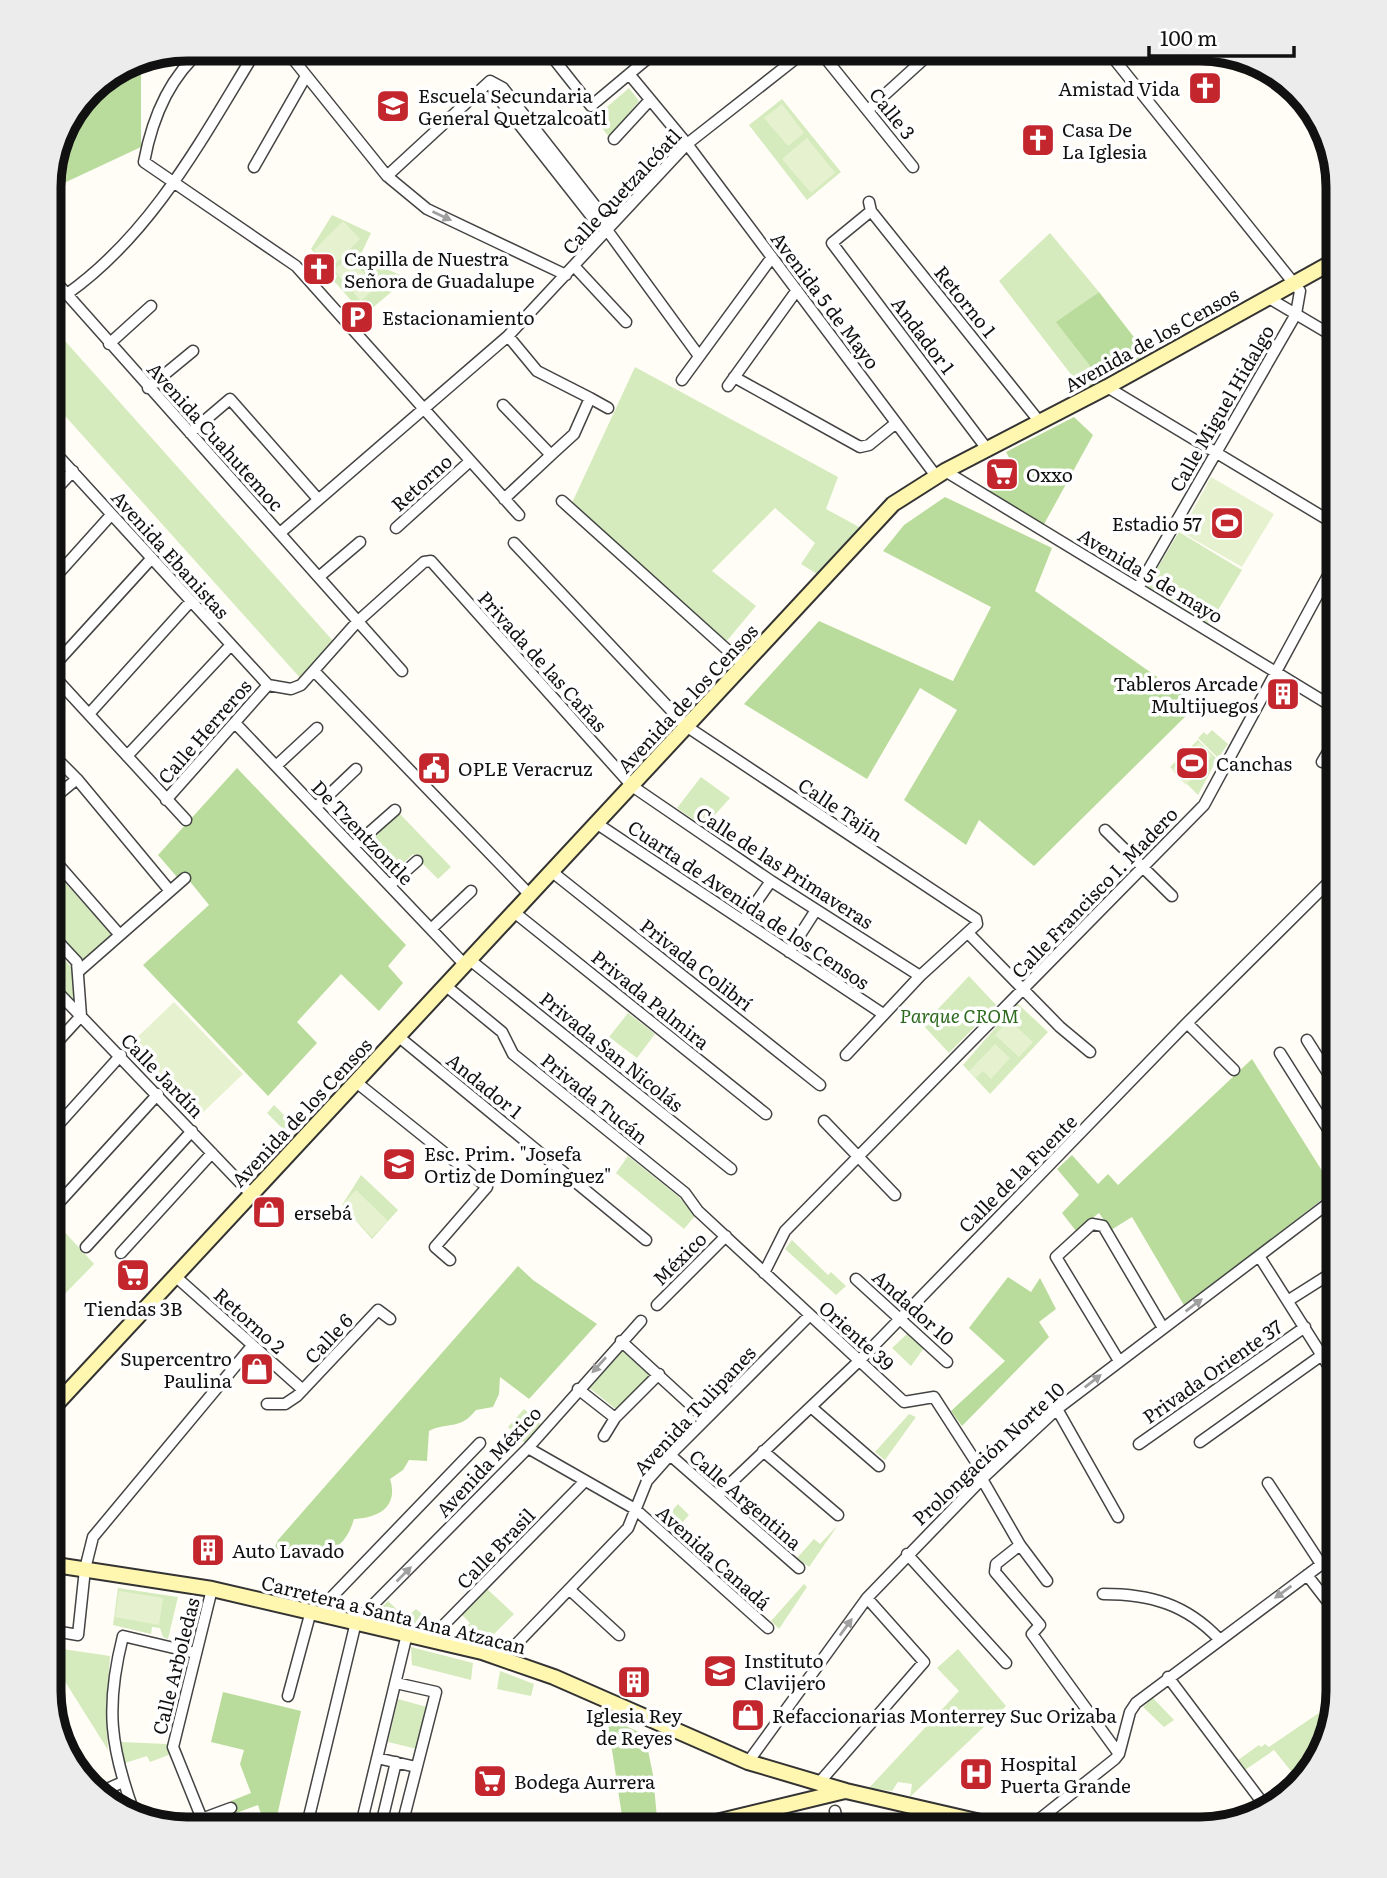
<svg xmlns="http://www.w3.org/2000/svg" width="1387" height="1878" font-family="Literata,serif">
<rect width="100%" height="100%" fill="#fffdf5"/>
<!-- green -->
<path fill="#d5ebbd" d="M629,88L639,101L609,137L594,118Z
M782,99L841,172L807,200L749,125Z
M332,215L371,233L359,258L408,278L364,315L334,281L337,276L311,249Z
M1050,233L1099,292L1057,322L1101,380L1083,390L999,281Z
M49,323L334,642L301,679L49,398Z
M635,367L838,477L826,509L861,528L817,574L801,564L815,543L775,508L712,571L756,606L725,643L571,505Z
M1179,532L1242,570L1209,625L1146,587Z
M1212,730L1228,744L1218,758L1198,738L1204,732L1207,735Z
M1198,740L1217,759L1198,795L1170,767Z
M701,777L730,798L704,827L677,808Z
M399,813L451,867L438,879L413,854L389,877L362,848Z
M49,865L112,935L83,964L49,926Z
M65,960L73,969L77,1002L50,976Z
M969,976L996,1005L949,1053L923,1025Z
M1017,1003L1048,1032L990,1094L963,1065Z
M628,1013L655,1034L637,1058L609,1037Z
M274,1105L299,1130L292,1138L267,1113Z
M628,1156L679,1197L695,1216L684,1229L616,1173Z
M361,1175L398,1210L372,1239L342,1205Z
M49,1215L94,1264L56,1303L49,1295Z
M792,1240L828,1275L831,1272L846,1286L836,1295L785,1249Z
M908,1333L924,1348L911,1366L892,1348Z
M619,1348L650,1375L617,1410L587,1386Z
M524,1409L542,1425L525,1443L508,1427Z
M909,1414L916,1417L885,1460L875,1452Z
M678,1504L689,1515L673,1533L661,1522Z
M838,1525L809,1567L797,1558L814,1539L820,1544Z
M804,1584L807,1587L779,1629L771,1621Z
M118,1588L178,1597L168,1639L163,1637L160,1628L152,1627L151,1634L113,1625Z
M487,1589L514,1614L481,1647L446,1638L447,1631L458,1636L470,1623L462,1615Z
M388,1601L406,1618L416,1609L436,1626L408,1627L384,1621L382,1607Z
M49,1647L110,1656L106,1708L108,1750L49,1656Z
M411,1647L473,1663L471,1680L412,1665Z
M958,1649L1006,1706L910,1797L912,1784L898,1782L892,1791L869,1788L959,1691L937,1668Z
M500,1671L534,1684L531,1696L497,1689Z
M1153,1698L1174,1720L1164,1727L1143,1707Z
M398,1699L427,1707L417,1749L388,1742Z
M1335,1702L1323,1747L1291,1771L1274,1750L1245,1770L1238,1760L1259,1745L1261,1747L1265,1744L1269,1747Z
M121,1742L167,1744L171,1754L150,1762L147,1756L125,1763Z"/>
<!-- forest -->
<path fill="#b9dc9c" d="M141,58V147L49,190C49,141 90,68 141,58Z
M1099,292L1147,354L1101,380L1056,322Z
M1074,417L1093,435L1043,526L988,492L1018,474L1006,452Z
M945,497L1052,548L1035,591L1197,705L1034,866L979,820L966,845L904,800L957,710L920,688L867,779L744,704L819,621L953,681L991,607L883,551L904,525Z
M237,768L406,945L388,966L403,983L379,1011L341,974L297,1022L317,1043L268,1096L143,965L209,905L183,873L177,877L158,855Z
M1252,1059L1334,1190L1185,1307L1132,1217L1111,1230L1099,1213L1076,1231L1062,1213L1079,1195L1057,1169L1072,1155L1098,1184L1108,1174L1118,1185Z
M518,1266L533,1280L597,1324L529,1399L500,1377L499,1394L493,1407L476,1410C459,1431 449,1421 429,1431L427,1461L409,1460L403,1470L390,1479C399,1507 378,1518 354,1519C348,1538 341,1546 323,1555L310,1550L274,1549L278,1540Z
M1008,1277L1031,1292L1040,1278L1056,1309L1039,1322L1049,1337L962,1426L951,1411L1005,1361L969,1328Z
M223,1692L301,1711L274,1829H266L258,1805L236,1813L231,1801L251,1793L240,1764L244,1750L211,1742Z
M607,1717L645,1735L653,1775L658,1829H624Z"/>
<!-- pitch -->
<path fill="#e6f2cf" d="M782,104L804,133L788,146L764,118Z
M807,138L835,173L811,193L782,159Z
M343,221L360,239L332,267L314,250Z
M349,257L376,287L361,301L334,270Z
M1211,477L1274,514L1242,567L1181,532Z
M1199,742L1212,756L1186,785L1172,770Z
M174,1002L243,1074L194,1121L125,1049Z
M1009,1020L1033,1042L1019,1057L995,1035Z
M995,1044L1010,1058L991,1079L983,1071L976,1078L969,1071Z
M356,1190L388,1221L372,1237L342,1205Z
M119,1591L163,1598L159,1625L115,1617Z"/>
<g fill="none" stroke-linecap="round" stroke-linejoin="round">
<!-- street casing -->
<g stroke="#444" stroke-width="13">
<path id="street" d="M203,49C168,78 152,119 144,162L296,266L519,515
M285,49L387,176L427,209L566,275
M564,49L553,58L591,106L659,49
M818,49L913,167
M1106,49L1300,291L1296,314L1138,588
M629,74L687,144L936,476
M490,81L503,88L604,217L607,230L699,356
M490,81L496,95L599,226L607,230
M1305,106L1321,126
M868,110L935,49
M614,139L649,101
M254,167L306,76
M387,176L490,81
M869,202L871,211L1039,421
M871,211L832,243L987,449
M574,266L626,322
M49,274L402,671
M67,294C153,233 203,137 257,49
M1267,297L1338,339
M508,336L537,371L590,398L574,434L551,455
M109,344L151,306
M734,377L860,447L869,445L896,423
M682,380L772,257
M728,386L797,290
M1107,387L1338,526
M148,388L193,351
M590,398L608,408
M503,405L551,455L504,499
M190,433L230,399L318,499
M49,446L268,685
M945,471L1338,710
M49,497L73,471
M562,501L744,665
M396,528L469,462
M280,533L508,336L687,144L808,49
M514,543L686,726L976,919L977,924L920,976L846,1055
M320,576L360,542
M49,584L111,515
M49,671L186,820
M49,671L151,559
M315,672L530,895
M268,685L291,689L301,685L357,622L424,562L431,561L632,786L771,881L920,976
M89,714L191,601
M235,723L465,965
M49,751L77,779L170,891
M127,756L230,646
M1322,762L1338,735
M276,766L317,728
M166,800L268,685
M49,802L77,779
M316,807L356,769
M596,823L883,1014
M1105,830L1172,896
M353,847L395,810
M49,854L119,934
M551,871L820,1085
M390,885L417,861
M514,912L766,1114
M743,921L771,881
M431,929L471,891
M968,933L1060,1027L1090,1052
M789,952L816,910
M470,960L731,1169
M79,971L185,878
M49,983L250,1193
M446,986L502,1032L513,1054L685,1193L698,1211L904,1402L934,1397L985,1476
M1187,1023L1234,1070
M399,1037L646,1240
M1307,1040L1338,1089
M49,1051L81,1016L77,962L49,932
M1280,1053L1338,1145
M356,1082L487,1187L435,1247L450,1260
M824,1121L895,1195
M49,1135L121,1055
M54,1208L158,1094
M86,1247L192,1131
M121,1253L212,1153
M1259,1256L1338,1381
M764,1273L785,1231L1204,805L1338,557
M175,1276L303,1390
M856,1279L947,1362
M1289,1300L1338,1269
M657,1305L726,1236
M621,1341L705,1418
M1119,1361L1056,1257L1092,1224L1103,1226L1163,1328
M578,1389L615,1418
M267,1404H285L297,1396L378,1310L390,1319
M811,1407L879,1466
M1057,1409L1118,1517
M604,1436L615,1418L659,1374
M1200,1442L1322,1355
M1139,1444L1305,1327
M528,1448L635,1509L768,1628
M763,1451L838,1515
M670,1455L799,1568
M982,1479L1020,1545L1047,1581
M1268,1483L1321,1564
M717,1496L859,1361L1187,1023L1338,873
M1020,1545L996,1564L995,1572L1040,1625L1032,1634L1119,1754
M907,1554L1006,1663
M1307,1575L1338,1615
M570,1590L619,1635
M1103,1594C1150,1594 1186,1604 1219,1639
M49,1605L55,1564
M321,1613L326,1603L480,1443
M49,1630L78,1635L85,1569L93,1537L252,1346
M430,1639L584,1482
M502,1659L628,1528L647,1481L670,1455L809,1316
M1168,1677L1268,1810
M396,1683L436,1692L401,1829
M288,1696L311,1611
M61,1736L90,1782
M377,1758L416,1767
M748,1762L867,1598L985,1476L1057,1409L1338,1196
M818,1784L924,1662L867,1598
M100,1792L123,1782
M835,1811L839,1829
M135,1815C110,1747 105,1707 123,1636L195,1653
M177,1828L231,1808
M206,1829L173,1747L212,1589
M306,1829L356,1622L528,1448L641,1321
M360,1829L407,1634
M380,1829L396,1762
M1027,1829L1115,1759L1119,1754L1130,1712L1136,1703L1338,1552
M1136,1829L1142,1824"/>
</g>
<!-- secondary casing -->
<g stroke="#333" stroke-width="18">
<path id="secondary" d="M49,1412L893,504L945,471L1107,387L1338,259
M49,1564L212,1589L482,1652L554,1677L748,1762L846,1791L1011,1829
M687,1829L845,1791"/>
</g>
<!-- street -->
<use href="#street" stroke="#fff" stroke-width="10"/>
<!-- secondary -->
<use href="#secondary" stroke="#fff6b0" stroke-width="14"/>
</g>
<!-- one-way arrows -->
<defs><path id="oneway-solid" d="M-6-.8H1V-3.2L6.5 0L1 3.2V.8H-6Z" transform="scale(1.75)"/></defs>
<g fill="#a0a0a0">
<use href="#oneway-solid" transform="translate(442 216) rotate(25)"/>
<use href="#oneway-solid" transform="translate(1194 1305) rotate(-37)"/>
<use href="#oneway-solid" transform="translate(599 1365) rotate(132)"/>
<use href="#oneway-solid" transform="translate(1093 1381) rotate(-38)"/>
<use href="#oneway-solid" transform="translate(404 1574) rotate(-45)"/>
<use href="#oneway-solid" transform="translate(1283 1592) rotate(144)"/>
<use href="#oneway-solid" transform="translate(846 1627) rotate(-54)"/>
</g>
<!-- icons -->
<defs>
<g id="church-square" transform="scale(1.75)"><rect x="-9" y="-9" width="18" height="18" rx="4" fill="#c4262e" stroke="#fff"/><path d="M-1.2-6h2.4v3.5h3.3v2.4h-3.3V6h-2.4V-.1h-3.3v-2.4h3.3Z" fill="#fff"/></g>
<g id="school-square" transform="scale(1.75)"><rect x="-9" y="-9" width="18" height="18" rx="4" fill="#c4262e" stroke="#fff"/><path d="M0-5L7-2L0 1L-7-2ZM-4 1L0 2.5L4 1V4Q0 6-4 4Z" fill="#fff"/></g>
<g id="parking-square" transform="scale(1.75)"><rect x="-9" y="-9" width="18" height="18" rx="4" fill="#c4262e" stroke="#fff"/><path d="M-3.5-5.5H1a3.5 3.5 0 0 1 0 7H-1V5.5H-3.5ZM-1-3.4V-.6H.8a1.4 1.4 0 0 0 0-2.8Z" fill="#fff"/></g>
<g id="supermarket-square" transform="scale(1.75)"><rect x="-9" y="-9" width="18" height="18" rx="4" fill="#c4262e" stroke="#fff"/><path d="M-6-5.5h2.5l.6 2H6L4.5 2H-2.5L-4.4-4H-6ZM-1.5 3.2a1.3 1.3 0 1 0 .1 0ZM3 3.2a1.3 1.3 0 1 0 .1 0Z" fill="#fff"/></g>
<g id="stadium-square" transform="scale(1.75)"><rect x="-9" y="-9" width="18" height="18" rx="4" fill="#c4262e" stroke="#fff"/><path d="M0-5a6.5 5 0 1 0 0 10a6.5 5 0 1 0 0-10ZM-3.5-1.8h7v3.6h-7Z" fill="#fff"/></g>
<g id="building-square" transform="scale(1.75)"><rect x="-9" y="-9" width="18" height="18" rx="4" fill="#c4262e" stroke="#fff"/><path d="M-4-6H4V6H1V3H-1V6H-4ZM-2.5-4.3h1.7v1.8h-1.7ZM.8-4.3h1.7v1.8H.8ZM-2.5-1h1.7V.8h-1.7ZM.8-1h1.7V.8H.8Z" fill="#fff"/></g>
<g id="civic-square" transform="scale(1.75)"><rect x="-9" y="-9" width="18" height="18" rx="4" fill="#c4262e" stroke="#fff"/><path d="M-.6-6.5H3V-4.5H.6V-3L4-1V1h2V6H-6V1h2V-1L-.6-3ZM-1.2 2.5V6h2.4V2.5Z" fill="#fff"/></g>
<g id="shop-square" transform="scale(1.75)"><rect x="-9" y="-9" width="18" height="18" rx="4" fill="#c4262e" stroke="#fff"/><path d="M-5-2.5h2.3a2.7 3.5 0 0 1 5.4 0H5L5.5 6h-11ZM-1.5-2.5h3a1.5 2.3 0 0 0-3 0Z" fill="#fff"/></g>
<g id="hospital-square" transform="scale(1.75)"><rect x="-9" y="-9" width="18" height="18" rx="4" fill="#c4262e" stroke="#fff"/><path d="M-5-5h3v3.5h4V-5h3V5h-3V1.5h-4V5h-3Z" fill="#fff"/></g>
</defs>
<g fill-rule="evenodd">
<use href="#church-square" x="1205" y="88"/>
<use href="#school-square" x="393" y="106"/>
<use href="#church-square" x="1038" y="140"/>
<use href="#church-square" x="319" y="269"/>
<use href="#parking-square" x="357" y="317"/>
<use href="#supermarket-square" x="1002" y="474"/>
<use href="#stadium-square" x="1227" y="523"/>
<use href="#building-square" x="1283" y="694"/>
<use href="#stadium-square" x="1192" y="763"/>
<use href="#civic-square" x="434" y="768"/>
<use href="#school-square" x="399" y="1164"/>
<use href="#shop-square" x="269" y="1212"/>
<use href="#supermarket-square" x="133" y="1275"/>
<use href="#shop-square" x="257" y="1369"/>
<use href="#building-square" x="208" y="1550"/>
<use href="#school-square" x="720" y="1671"/>
<use href="#building-square" x="634" y="1682"/>
<use href="#shop-square" x="748" y="1715"/>
<use href="#hospital-square" x="976" y="1774"/>
<use href="#supermarket-square" x="490" y="1781"/>
</g>
<g text-anchor="middle" dominant-baseline="central" stroke-width="7" stroke-linejoin="round" paint-order="stroke">
<!-- poi labels -->
<g font-size="19" fill="#111" stroke="#fff" text-anchor="start">
<text x="1180" y="88" text-anchor="end">Amistad Vida</text>
<text x="418" y="95">Escuela Secundaria<tspan x="418" dy="22">General Quetzalcoatl</tspan></text>
<text x="1062" y="129">Casa De<tspan x="1062" dy="22">La Iglesia</tspan></text>
<text x="344" y="258">Capilla de Nuestra<tspan x="344" dy="22">Señora de Guadalupe</tspan></text>
<text x="382" y="317">Estacionamiento</text>
<text x="1026" y="474">Oxxo</text>
<text x="1202" y="523" text-anchor="end">Estadio 57</text>
<text x="1258" y="683" text-anchor="end">Tableros Arcade<tspan x="1258" dy="22">Multijuegos</tspan></text>
<text x="1216" y="763">Canchas</text>
<text x="458" y="768">OPLE Veracruz</text>
<text x="424" y="1153">Esc. Prim. "Josefa<tspan x="424" dy="22">Ortiz de Domínguez"</tspan></text>
<text x="294" y="1212">ersebá</text>
<text x="133" y="1308" text-anchor="middle">Tiendas 3B</text>
<text x="232" y="1358" text-anchor="end">Supercentro<tspan x="232" dy="22">Paulina</tspan></text>
<text x="232" y="1550">Auto Lavado</text>
<text x="744" y="1660">Instituto<tspan x="744" dy="22">Clavijero</tspan></text>
<text x="634" y="1715" text-anchor="middle">Iglesia Rey<tspan x="634" dy="22">de Reyes</tspan></text>
<text x="772" y="1715">Refaccionarias Monterrey Suc Orizaba</text>
<text x="1000" y="1763">Hospital<tspan x="1000" dy="22">Puerta Grande</tspan></text>
<text x="514" y="1781">Bodega Aurrera</text>
</g>
<!-- street labels -->
<g font-size="19" fill="#111" stroke="#fff">
<text transform="translate(893 113) rotate(51)">Calle 3</text>
<text transform="translate(621 191) rotate(-47)">Calle Quetzalcóatl</text>
<text transform="translate(826 300) rotate(53)">Avenida 5 de Mayo</text>
<text transform="translate(966 301) rotate(51)">Retorno 1</text>
<text transform="translate(924 335) rotate(53)">Andador 1</text>
<text transform="translate(1151 339) rotate(-29)">Avenida de los Censos</text>
<text transform="translate(1221 408) rotate(-60)">Calle Miguel Hidalgo</text>
<text transform="translate(216 436) rotate(48)">Avenida Cuahutemoc</text>
<text transform="translate(421 482) rotate(-42)">Retorno</text>
<text transform="translate(171 554) rotate(48)">Avenida Ebanistas</text>
<text transform="translate(1151 575) rotate(31)">Avenida 5 de mayo</text>
<text transform="translate(543 661) rotate(48)">Privada de las Cañas</text>
<text transform="translate(687 698) rotate(-47)">Avenida de los Censos</text>
<text transform="translate(204 731) rotate(-49)">Calle Herreros</text>
<text transform="translate(841 809) rotate(34)">Calle Tajín</text>
<text transform="translate(363 832) rotate(46)">De Tzentzontle</text>
<text transform="translate(785 867) rotate(33)">Calle de las Primaveras</text>
<text transform="translate(1094 892) rotate(-46)">Calle Francisco I. Madero</text>
<text transform="translate(749 904) rotate(34)">Cuarta de Avenida de los Censos</text>
<text transform="translate(697 964) rotate(38)">Privada Colibrí</text>
<text transform="translate(651 999) rotate(39)">Privada Palmira</text>
<text transform="translate(612 1051) rotate(39)">Privada San Nicolás</text>
<text transform="translate(163 1075) rotate(46)">Calle Jardín</text>
<text transform="translate(485 1085) rotate(39)">Andador 1</text>
<text transform="translate(595 1098) rotate(39)">Privada Tucán</text>
<text transform="translate(301 1112) rotate(-47)">Avenida de los Censos</text>
<text transform="translate(1017 1173) rotate(-45)">Calle de la Fuente</text>
<text transform="translate(679 1258) rotate(-45)">México</text>
<text transform="translate(914 1307) rotate(42)">Andador 10</text>
<text transform="translate(250 1320) rotate(42)">Retorno 2</text>
<text transform="translate(857 1335) rotate(42)">Oriente 39</text>
<text transform="translate(328 1338) rotate(-47)">Calle 6</text>
<text transform="translate(1212 1371) rotate(-35)">Privada Oriente 37</text>
<text transform="translate(694 1410) rotate(-47)">Avenida Tulipanes</text>
<text transform="translate(988 1453) rotate(-43)">Prolongación Norte 10</text>
<text transform="translate(488 1461) rotate(-47)">Avenida México</text>
<text transform="translate(746 1499) rotate(41)">Calle Argentina</text>
<text transform="translate(495 1548) rotate(-46)">Calle Brasil</text>
<text transform="translate(714 1557) rotate(42)">Avenida Canadá</text>
<text transform="translate(394 1614) rotate(14)">Carretera a Santa Ana Atzacan</text>
<text transform="translate(175 1666) rotate(-76)">Calle Arboledas</text>
</g>
<!-- park labels -->
<g font-size="19" font-style="italic" fill="#2f6b1f" stroke="#fff">
<text x="959" y="1015">Parque CROM</text>
</g>
</g>
<!-- crop -->
<path d="M0 0H1387V1878H0ZM187 61H1200A126 126 0 0 1 1326 187V1691A126 126 0 0 1 1200 1817H187A126 126 0 0 1 61 1691V187A126 126 0 0 1 187 61Z" fill="#ececec" fill-rule="evenodd"/>
<path fill="none" stroke="#111" stroke-width="9" d="M187 61H1200A126 126 0 0 1 1326 187V1691A126 126 0 0 1 1200 1817H187A126 126 0 0 1 61 1691V187A126 126 0 0 1 187 61Z"/>
<!-- scale -->
<path d="M1149 46v10h145v-10" fill="none" stroke="#111111" stroke-width="3.5"/>
<text x="1160" y="46" font-size="21" fill="#111111" stroke="#ffffff" stroke-width="5" paint-order="stroke">100 m</text>
</svg>
